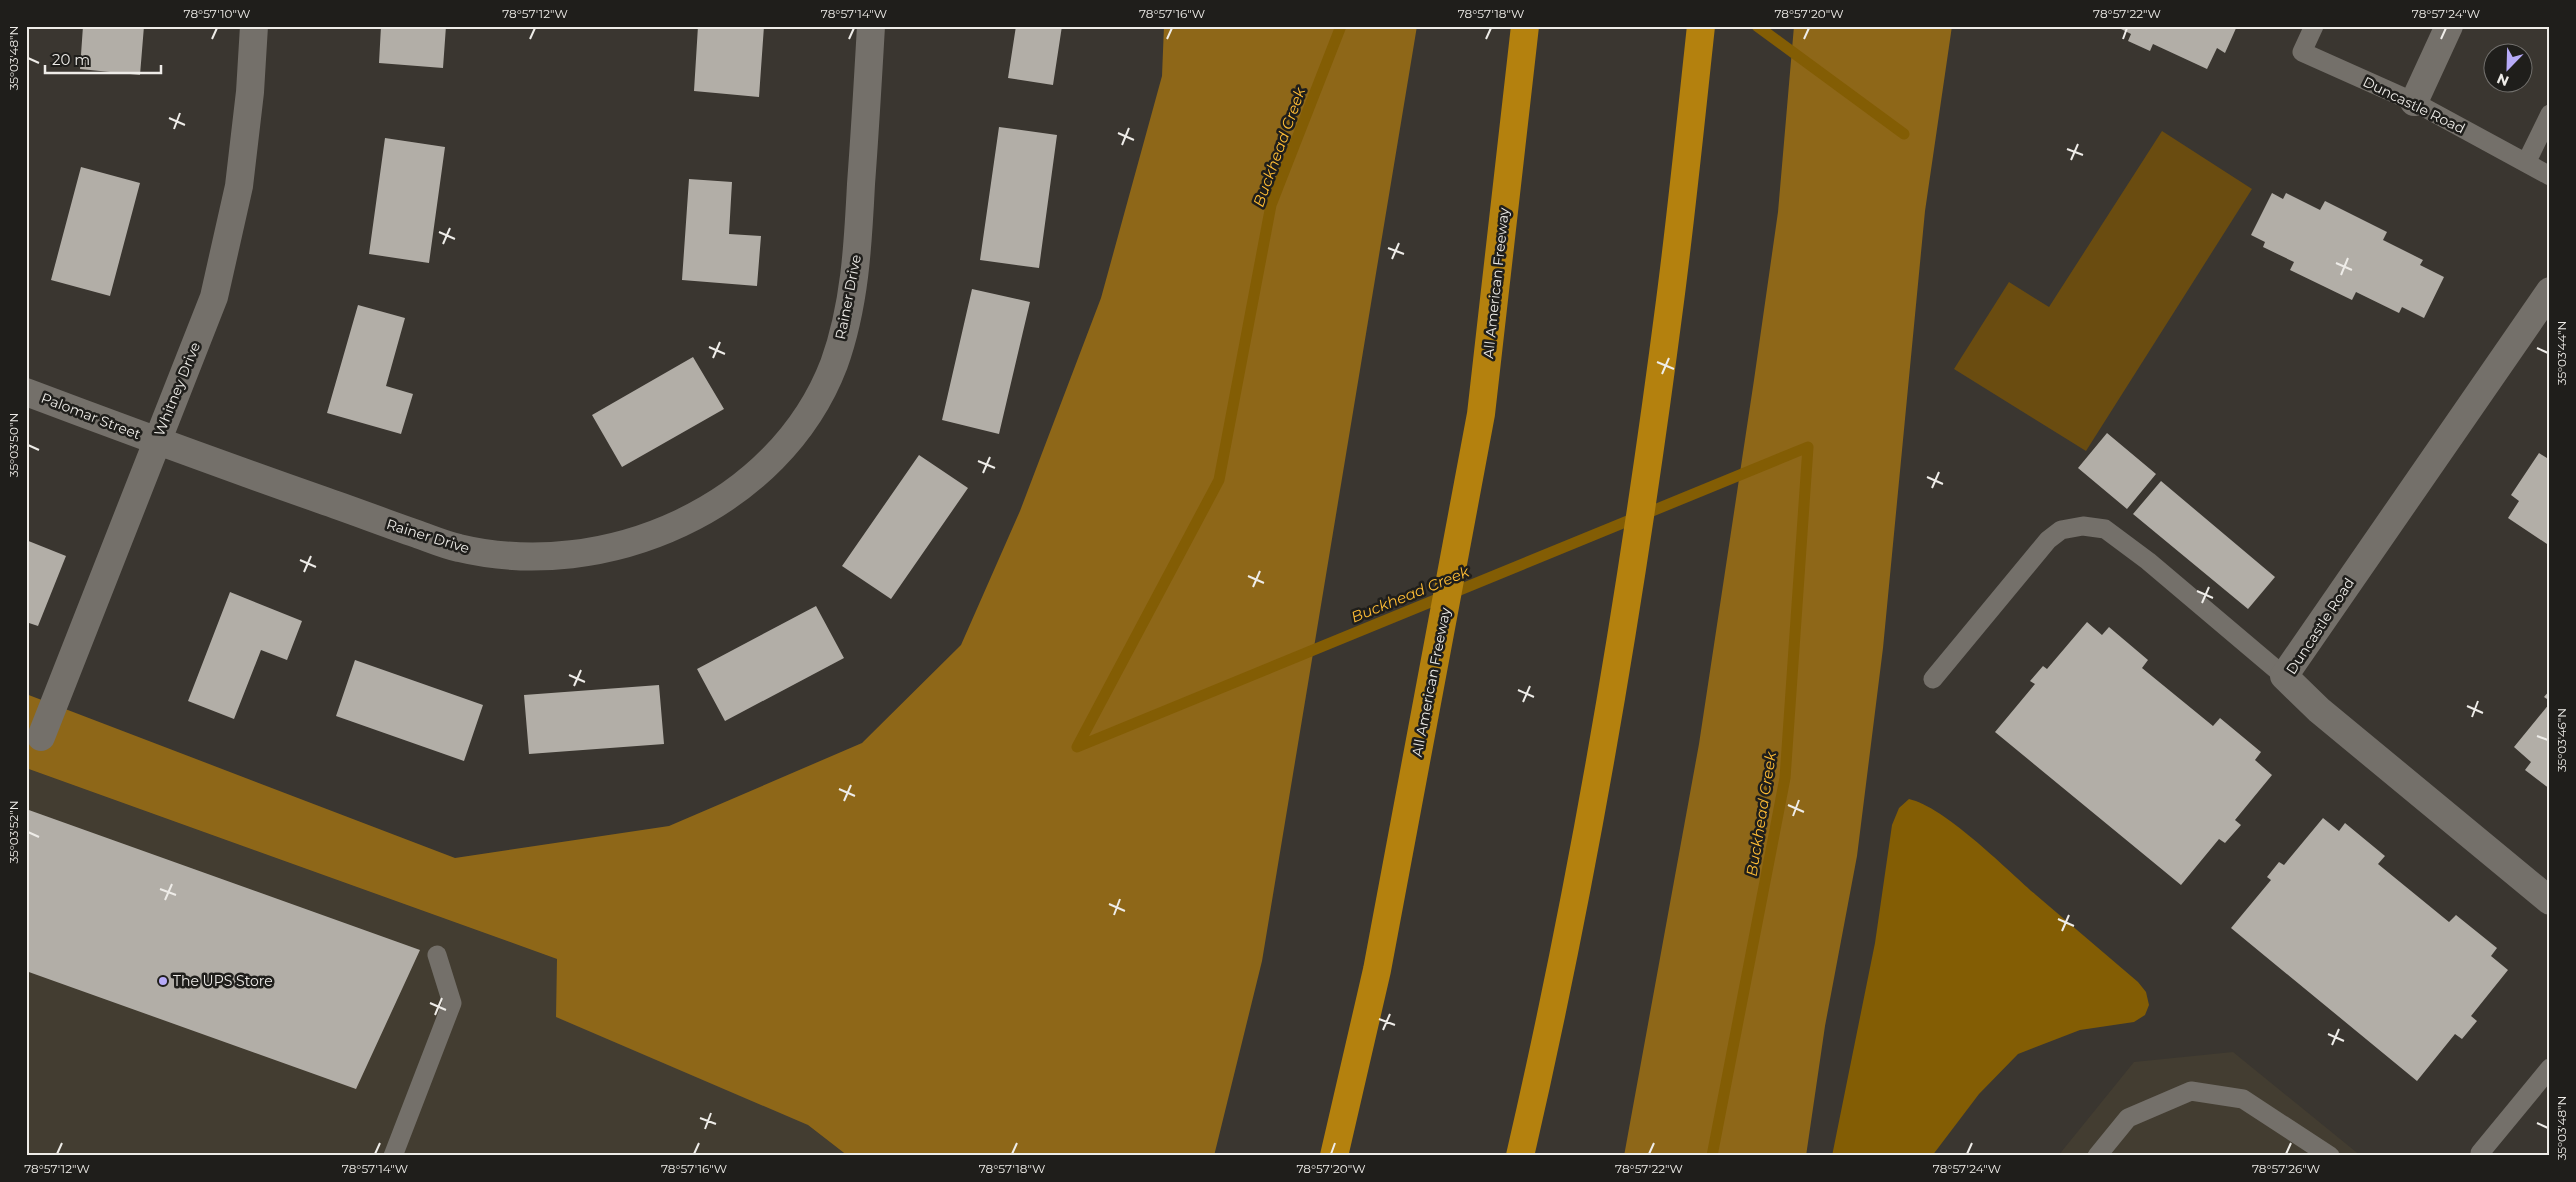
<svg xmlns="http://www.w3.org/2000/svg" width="2576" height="1182" font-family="Montserrat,sans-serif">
<rect width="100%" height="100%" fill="#3a3630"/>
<!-- built -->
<path fill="#433d31" d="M26,768L557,959L808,1125L848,1156H26Z
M2233,1052L2361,1156H2058L2134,1062Z"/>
<!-- green -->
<path fill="#6a4c10" d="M2162,131L2252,189L2086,451L1954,369L2009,282L2049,307Z"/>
<!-- forest -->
<path fill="#8e6718" d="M1164,26H1417L1262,961L1214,1156H848L808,1125L556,1017L557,959L26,768V694L455,858L669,826L862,743L961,645L1020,511L1101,298L1162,76Z
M1794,26H1952L1925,211L1883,648L1857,856L1825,1026L1806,1156H1624L1699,744L1754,380L1778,212Z"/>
<!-- water -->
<path fill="#835d04" d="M1909,799C1945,807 2006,869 2036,895C2070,924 2104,953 2138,982L2146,992L2149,1005L2145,1015L2134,1022L2080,1030L2018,1054L1979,1094L1932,1156H1832L1875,943L1892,825L1899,808Z"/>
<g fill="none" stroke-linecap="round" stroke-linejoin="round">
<!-- stream -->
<path stroke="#835d04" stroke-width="11" d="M1341,26L1271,205L1219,480L1077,747L1808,447L1785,778L1712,1156
M1757,26L1904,134"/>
</g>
<!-- building -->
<path fill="#b2aea7" d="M83,26H144L140,75L80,69Z
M381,26H446L443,68L379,63Z
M698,26H764L759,97L694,91Z
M1016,26H1062L1053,85L1008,78Z
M2115,26H2237L2225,53L2217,48L2207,69L2153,44L2150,51L2128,41L2131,34Z
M999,127L1057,135L1039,268L980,260Z
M385,138L445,147L429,263L369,254Z
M81,167L140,183L110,296L51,280Z
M689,179L732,182L729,234L761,236L757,286L682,280Z
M2272,193L2283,199L2286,193L2320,210L2325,201L2387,232L2383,240L2423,260L2420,265L2444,277L2424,318L2402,307L2399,313L2356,292L2352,300L2290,270L2294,262L2263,247L2265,242L2251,235Z
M972,289L1030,302L999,434L942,420Z
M358,305L405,318L386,386L413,394L401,434L327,413Z
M693,357L724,409L622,467L592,415Z
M2107,433L2156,474L2127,509L2078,468Z
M2539,453L2547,458L2550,454V546L2508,518L2519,501L2511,495Z
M919,455L968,488L891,599L842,566Z
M2161,481L2275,577L2248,609L2133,514Z
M26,540L66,556L38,626L26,622Z
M230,592L302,621L287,660L261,650L234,719L188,701Z
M816,606L844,658L725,721L697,669Z
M2087,622L2102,635L2109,627L2148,660L2142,668L2213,726L2220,718L2261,752L2255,760L2272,775L2235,820L2241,825L2225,843L2219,839L2181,885L1995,732L2035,684L2030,681L2043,666L2047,669Z
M355,660L483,705L464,761L336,716Z
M659,685L664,744L529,754L524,695Z
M2550,690V701L2544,697Z
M2550,703V789L2525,770L2531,762L2514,747Z
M26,809L420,950L356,1089L26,971Z
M2323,818L2339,831L2345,823L2385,856L2378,864L2449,922L2456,915L2497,948L2491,956L2508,970L2471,1016L2477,1021L2462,1039L2455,1034L2417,1081L2231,928L2271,880L2267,877L2279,862L2284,865Z"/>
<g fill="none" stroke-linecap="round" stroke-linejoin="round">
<!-- service -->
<path stroke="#74706a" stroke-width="19" d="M2314,26L2302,52L2414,102L2550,176
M2526,163L2550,114
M1933,679L2048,540L2061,530L2083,526L2105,529L2148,561L2284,676
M2480,1153L2550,1068
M393,1156L452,1003L437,955
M2097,1156L2128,1118L2191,1091L2243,1099L2330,1156"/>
<!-- minor -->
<path stroke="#74706a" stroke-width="28" d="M2414,102L2449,26
M2550,291L2284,676L2319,710L2550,901
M26,392C124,429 223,465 322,500C354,511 385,523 417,534C431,539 445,545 459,548C605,583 779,508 834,364C855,306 858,244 861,184C865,131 868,79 871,26
M41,737L214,297L239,186L250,92L254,26"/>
<!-- motorway -->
<path stroke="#b4810e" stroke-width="28" d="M1334,1156L1377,970L1481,414L1525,26
M1520,1156C1585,875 1633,587 1670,301C1682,209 1691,118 1701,26"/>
</g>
<!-- ticks -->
<path fill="none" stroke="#eeece8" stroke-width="2" d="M212,39L217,28M530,39L535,28M849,39L854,28M1167,39L1172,28M1486,39L1491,28M1804,39L1809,28M2123,39L2127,28M2441,39L2446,28M28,58L39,63M169,118L185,125M174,129L180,113M1118,133L1134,140M1122,145L1129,128M2067,149L2083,155M2071,160L2078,144M439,232L455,239M443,244L450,228M1388,248L1404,254M1392,259L1399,243M2336,263L2352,270M2341,275L2348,258M709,347L725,354M2537,348L2548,353M713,358L720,342M1657,362L1674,369M1662,374L1669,358M28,445L39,450M978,461L995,468M983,473L990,457M1927,477L1943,484M1932,488L1939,472M300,560L316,567M304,572L311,556M1248,576L1264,583M1253,587L1260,571M2197,591L2213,598M2202,603L2209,587M569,675L585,682M574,686L581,670M1518,690L1534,697M1523,702L1530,686M2467,706L2483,713M2472,717L2478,701M2537,736L2548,740M839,789L855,796M844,801L851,785M1788,805L1804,812M1793,816L1799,800M28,832L39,837M160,889L176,895M165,900L172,884M1109,904L1125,911M1114,915L1120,899M2058,919L2074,926M2062,931L2069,915M430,1003L446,1010M435,1015L442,998M1379,1019L1395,1025M1383,1030L1390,1014M2328,1034L2344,1041M2332,1045L2339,1029M700,1118L716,1124M2537,1123L2548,1128M705,1129L711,1113M57,1154L62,1143M375,1154L380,1143M694,1154L699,1143M1012,1154L1017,1143M1331,1154L1335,1143M1649,1154L1654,1143M1967,1154L1972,1143M2286,1154L2291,1143"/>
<!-- markers -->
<circle fill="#b7abf8" stroke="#1f1e1b" stroke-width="2" cx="163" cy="981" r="5"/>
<g text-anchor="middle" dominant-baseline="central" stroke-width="5" stroke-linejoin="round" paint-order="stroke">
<!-- street labels -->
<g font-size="14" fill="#eeece8" stroke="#1f1e1b">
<text transform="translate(2414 105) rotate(26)">Duncastle Road</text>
<text transform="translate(1496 283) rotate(-84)">All American Freeway</text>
<text transform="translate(848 297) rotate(-79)">Rainer Drive</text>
<text transform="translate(177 389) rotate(-68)">Whitney Drive</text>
<text transform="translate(91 416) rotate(21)">Palomar Street</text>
<text transform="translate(428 536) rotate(17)">Rainer Drive</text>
<text transform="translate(2320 626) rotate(-57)">Duncastle Road</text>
<text transform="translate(1431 682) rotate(-79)">All American Freeway</text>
</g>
<!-- poi labels -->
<g font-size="14" fill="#eeece8" stroke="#1f1e1b" text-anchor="start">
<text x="173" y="981">The UPS Store</text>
</g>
<!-- water labels -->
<g font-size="15" font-style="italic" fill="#ffbd35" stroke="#1f1e1b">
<text transform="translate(1279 147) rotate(-70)">Buckhead Creek</text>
<text transform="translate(1410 594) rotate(-22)">Buckhead Creek</text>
<text transform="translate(1761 814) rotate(-81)">Buckhead Creek</text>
</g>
</g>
<!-- border -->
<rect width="2576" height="1182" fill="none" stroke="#1f1e1b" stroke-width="55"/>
<!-- north arrow -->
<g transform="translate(2508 68) rotate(203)"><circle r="24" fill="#1f1e1b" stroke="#72706d"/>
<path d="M0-4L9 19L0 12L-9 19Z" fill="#b7abf8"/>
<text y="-8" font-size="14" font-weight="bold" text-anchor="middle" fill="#eeece8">N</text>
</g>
<!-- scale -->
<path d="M45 65v8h116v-8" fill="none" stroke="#eeece8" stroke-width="2.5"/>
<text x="52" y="65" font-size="15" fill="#eeece8" stroke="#1f1e1b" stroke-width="4" paint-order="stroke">20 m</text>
<rect x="28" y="28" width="2520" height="1126" fill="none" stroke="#eeece8" stroke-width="2"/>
<g font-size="12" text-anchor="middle" fill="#eeece8">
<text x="217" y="18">78°57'10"W</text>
<text x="535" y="18">78°57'12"W</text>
<text x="854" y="18">78°57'14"W</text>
<text x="1172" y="18">78°57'16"W</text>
<text x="1491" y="18">78°57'18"W</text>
<text x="1809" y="18">78°57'20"W</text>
<text x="2127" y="18">78°57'22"W</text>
<text x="2446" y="18">78°57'24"W</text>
<text transform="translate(14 58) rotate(-90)" y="4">35°03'48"N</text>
<text transform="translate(2562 353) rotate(-90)" y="4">35°03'44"N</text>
<text transform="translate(14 445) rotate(-90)" y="4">35°03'50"N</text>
<text transform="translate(2562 740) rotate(-90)" y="4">35°03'46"N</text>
<text transform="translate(14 832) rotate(-90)" y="4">35°03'52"N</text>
<text transform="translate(2562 1128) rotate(-90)" y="4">35°03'48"N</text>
<text x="57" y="1173">78°57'12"W</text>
<text x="375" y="1173">78°57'14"W</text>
<text x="694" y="1173">78°57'16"W</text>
<text x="1012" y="1173">78°57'18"W</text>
<text x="1331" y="1173">78°57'20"W</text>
<text x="1649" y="1173">78°57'22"W</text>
<text x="1967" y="1173">78°57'24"W</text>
<text x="2286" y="1173">78°57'26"W</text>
</g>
</svg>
